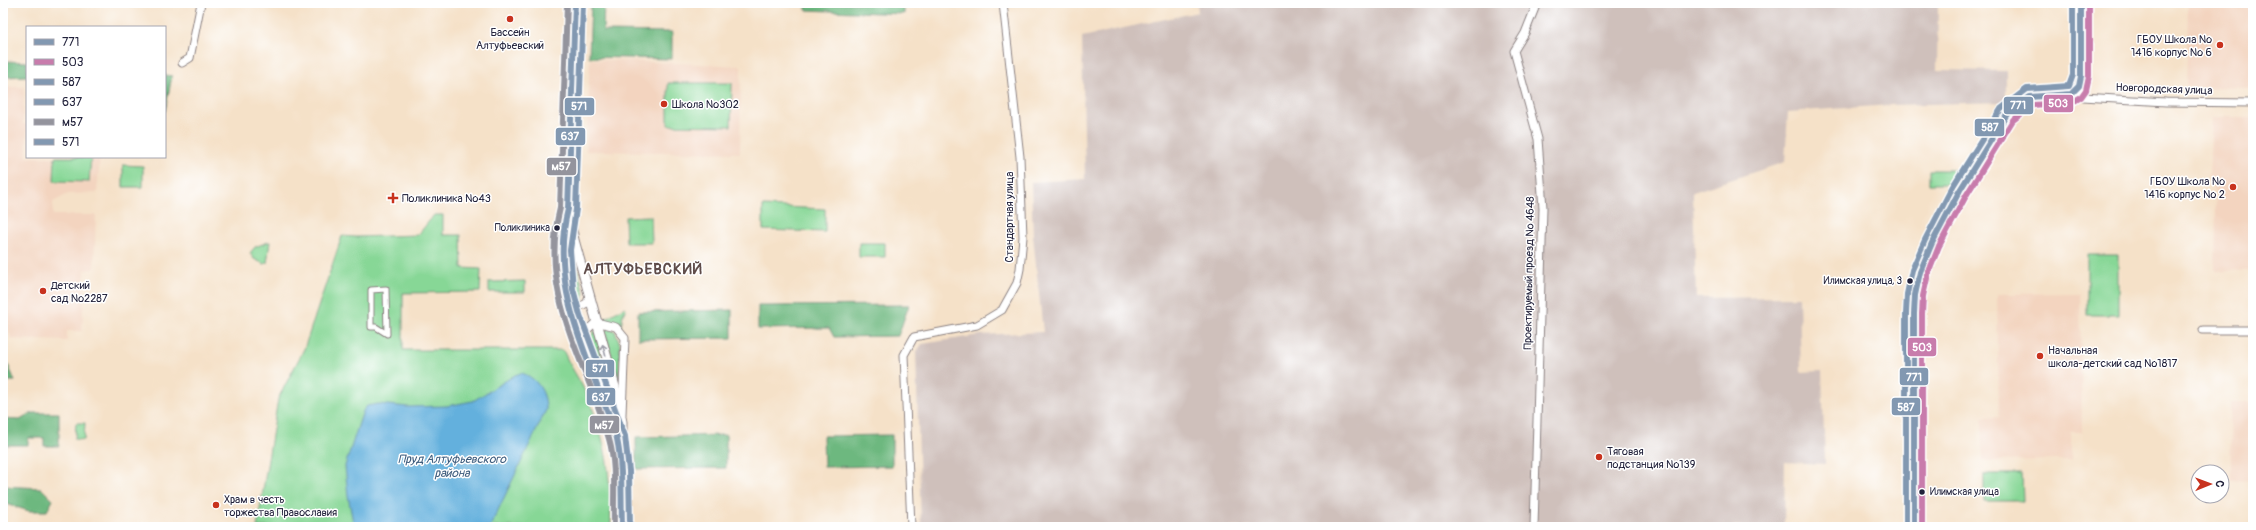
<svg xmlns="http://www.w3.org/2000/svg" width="2256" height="530" font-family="Pangolin,sans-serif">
<rect width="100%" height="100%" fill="#fff"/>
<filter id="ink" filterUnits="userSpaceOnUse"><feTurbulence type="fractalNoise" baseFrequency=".025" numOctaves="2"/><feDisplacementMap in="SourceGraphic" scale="8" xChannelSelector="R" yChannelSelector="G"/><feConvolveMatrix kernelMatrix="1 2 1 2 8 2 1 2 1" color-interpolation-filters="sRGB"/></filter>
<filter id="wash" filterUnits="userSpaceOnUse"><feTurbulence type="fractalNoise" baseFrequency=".012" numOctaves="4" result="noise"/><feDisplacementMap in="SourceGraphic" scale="16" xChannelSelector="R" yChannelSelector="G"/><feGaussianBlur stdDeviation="0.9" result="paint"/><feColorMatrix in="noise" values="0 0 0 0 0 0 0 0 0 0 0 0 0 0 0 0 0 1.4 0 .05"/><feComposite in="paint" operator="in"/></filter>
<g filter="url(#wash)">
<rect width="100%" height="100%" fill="#f5e1c8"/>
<!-- built -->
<path fill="#f3d4bf" d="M2188,3H2253V88L2186,87Z
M590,59L741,66L740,153L586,151Z
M3,87H24L23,124H27V157H100L97,193L68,194L53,202V215H96L94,269L85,270L82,331H67V341L11,339L3,312Z
M2212,117H2253V271L2215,270L2216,197L2209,177Z
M2080,293L2082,432H2071V460L1982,461V418L1999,417L1997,294Z
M2230,402H2253V480L2231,481Z"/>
<!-- industrial -->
<path fill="#cfc0bb" d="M1197,3H1938L1937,70L2006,71V102L1891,105L1788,112L1785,162L1693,192L1696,298L1799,297L1801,372L1822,371L1825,464L1785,462L1784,527H921L916,353L922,344L980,335L1043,332L1033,236L1031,182L1085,179L1082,37L1198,12Z"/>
<!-- green -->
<path fill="#87d796" stroke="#547c68" d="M668,83H732L731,126L668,125Z
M55,157H91L89,182L54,181Z
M123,165L143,166V187H123Z
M1929,170H1957L1949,184H1929Z
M763,206L825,209V232L763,230Z
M434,215H443V235H461L462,268L481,269L480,292L403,293V350H563C569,365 579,378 586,393C608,443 610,474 611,527H257L278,399L304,349L342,236L356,237L418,235Z
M651,216L652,243H626L625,217Z
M567,231L584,293L583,300L579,302L572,298L567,261Z
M268,242H270L267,263L264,264L254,259L250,253L255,247Z
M859,243H885V257H859Z
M2087,255H2118V315H2087Z
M525,281V292H489V282Z
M625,307L626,309L623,314L621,327L605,320L604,319Z
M604,328L615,331L620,344L619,382Z
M595,330L610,386L607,389L605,388L588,347V340Z
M76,423H85L84,440L75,439Z
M1984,474H2022L2023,501H1984Z"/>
<!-- forest -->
<path fill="#6db87f" stroke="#486d5d" d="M591,3H604L603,31L672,32V59L589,57Z
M806,3H885V6H904V14L806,10Z
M3,61L27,62V76L3,77Z
M165,75L172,76L165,111Z
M909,305L898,336L834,337L829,328L758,329V306Z
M732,310V338L638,339V312Z
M3,353L15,381H3Z
M32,413H59V446H44V438H28V445H3V419L20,420Z
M726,435V468L636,469V437Z
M892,435V466L824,467L823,436Z
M3,486L41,488L53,500L47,511H29L3,503Z"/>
<!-- water -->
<path fill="#64b0dd" stroke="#43698c" d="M521,373C537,377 547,394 546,410L490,527H354L348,496L345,466L363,411L367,406L378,404L408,407L447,406L473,401L515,375Z"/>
</g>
<g filter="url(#ink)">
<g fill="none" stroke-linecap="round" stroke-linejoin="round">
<!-- pedestrian casing -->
<g stroke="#8c8282" stroke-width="7">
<path id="pedestrian" d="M386,289L387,334L376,327H371V290Z"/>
</g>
<!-- minor casing -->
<g stroke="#8c8282" stroke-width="9">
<path id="minor" d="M182,63L190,58L201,3
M2076,92L2083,97L2166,102L2253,103
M567,299L575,306H581L587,303L589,296
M2203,330H2253
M582,344L586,331L596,322L616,327L625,338L622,414
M911,527L904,355L914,337L977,325L1002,310L1017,283L1020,269L1023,237L1020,157L1003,3
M1534,527L1543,208L1538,139L1514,51L1525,33L1537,3"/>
</g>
<!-- tertiary casing -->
<g stroke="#8c8282" stroke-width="10">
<path id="tertiary" d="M1914,527V314L1915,295L1920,272L1932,243L1960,190L2007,114L2030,97L2071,94C2079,90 2080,84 2081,76V3"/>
</g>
<!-- secondary casing -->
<g stroke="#8c8282" stroke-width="11">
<path id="secondary" d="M575,3L568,209L574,240L615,387L622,422V527
M567,212C549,274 578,335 600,391C607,408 615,425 618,443"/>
</g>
<!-- pedestrian -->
<use href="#pedestrian" stroke="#fff" stroke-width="5"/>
<!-- minor -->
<use href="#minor" stroke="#fff" stroke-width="7"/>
<!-- tertiary -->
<use href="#tertiary" stroke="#fff" stroke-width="8"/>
<!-- secondary -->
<use href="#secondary" stroke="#fff" stroke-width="9"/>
<!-- bus-1 casing -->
<g stroke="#fff" stroke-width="9">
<path id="bus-1" d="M1914,527V314L1915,295L1920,272L1932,243L1960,190L2007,114L2030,97L2071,94L2079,86L2081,76V3"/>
</g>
<!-- bus-2 casing -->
<g stroke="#fff" stroke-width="9">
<path id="bus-2" d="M1922,527V314L1923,296L1928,274L1939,246L1967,194L2013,120L2033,105L2073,102L2081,97L2086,90L2089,76V3"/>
</g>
<!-- bus-3 casing -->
<g stroke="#fff" stroke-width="9">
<path id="bus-3" d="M1906,527V314L1907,294L1912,270L1925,240L1953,186L2001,109L2027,89L2069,86L2073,75V3"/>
</g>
<!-- bus-4 casing -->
<g stroke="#fff" stroke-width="9">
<path id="bus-4" d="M575,3L568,209C551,275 578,333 600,394C606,408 614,424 617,439C623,468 621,498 622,527"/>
</g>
<!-- bus-5 casing -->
<g stroke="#fff" stroke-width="9">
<path id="bus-5" d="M567,3L560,208C538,294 586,360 609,439C617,466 613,499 614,527"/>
</g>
<!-- bus-6 casing -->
<g stroke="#fff" stroke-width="9">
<path id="bus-6" d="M583,3L576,209L570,250L573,289L580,315L625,436L629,471L630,527"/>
</g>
<!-- bus-1 -->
<use href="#bus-1" stroke="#8298b1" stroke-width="6"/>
<!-- bus-2 -->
<use href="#bus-2" stroke="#c87cac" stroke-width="6"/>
<!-- bus-3 -->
<use href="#bus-3" stroke="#8298b1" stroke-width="6"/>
<!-- bus-4 -->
<use href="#bus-4" stroke="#8298b1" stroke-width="6"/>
<!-- bus-5 -->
<use href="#bus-5" stroke="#94949d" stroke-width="6"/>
<!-- bus-6 -->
<use href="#bus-6" stroke="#8298b1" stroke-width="6"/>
</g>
<!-- one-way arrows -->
<defs><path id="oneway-shaft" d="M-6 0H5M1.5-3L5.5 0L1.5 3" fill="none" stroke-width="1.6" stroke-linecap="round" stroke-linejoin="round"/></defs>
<use stroke="#9c9ca7" href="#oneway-shaft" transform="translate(604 350) rotate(-106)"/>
</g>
<!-- markers -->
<g fill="#c8321e" stroke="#fff" stroke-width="1.5">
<circle cx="510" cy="19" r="4"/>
<circle cx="2220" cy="45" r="4"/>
<circle cx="664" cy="104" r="4"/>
<circle cx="2233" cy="187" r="4"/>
<path d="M391 192h4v4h4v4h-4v4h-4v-4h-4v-4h4z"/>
<circle cx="43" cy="291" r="4"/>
<circle cx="2040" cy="356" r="4"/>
<circle cx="1599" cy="457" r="4"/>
<circle cx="216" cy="505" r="4"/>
</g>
<g fill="#22223b" stroke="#fff" stroke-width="1.5">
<circle cx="557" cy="228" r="3.5"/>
<circle cx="1910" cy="281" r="3.5"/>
<circle cx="1922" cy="492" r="3.5"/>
</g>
<g text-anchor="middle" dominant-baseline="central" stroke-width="3" stroke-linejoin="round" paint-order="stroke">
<!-- bus labels -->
<g font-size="10" fill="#22223b" stroke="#fff" text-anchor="end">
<text x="550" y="228">Поликлиника</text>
<text x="1902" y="281">Илимская улица, 3</text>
<text x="1930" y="492" text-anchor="start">Илимская улица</text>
</g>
<!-- poi labels -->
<g font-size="11" fill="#22223b" stroke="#fff" text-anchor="start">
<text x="510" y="32" text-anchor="middle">Бассейн<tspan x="510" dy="13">Алтуфьевский</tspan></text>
<text x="2212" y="39" text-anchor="end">ГБОУ Школа №<tspan x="2212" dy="13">1416 корпус № 6</tspan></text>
<text x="672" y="104">Школа №302</text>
<text x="2225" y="181" text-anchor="end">ГБОУ Школа №<tspan x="2225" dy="13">1416 корпус № 2</tspan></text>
<text x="402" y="198">Поликлиника №43</text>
<text x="51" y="285">Детский<tspan x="51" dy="13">сад №2287</tspan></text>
<text x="2048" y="350">Начальная<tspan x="2048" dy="13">школа-детский сад №1817</tspan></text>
<text x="1607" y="451">Тяговая<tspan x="1607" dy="13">подстанция №139</tspan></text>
<text x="224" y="499">Храм в честь<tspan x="224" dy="13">торжества Православия</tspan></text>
</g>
<!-- street labels -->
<g font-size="11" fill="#22223b" stroke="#fff">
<text transform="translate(2164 89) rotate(2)">Новгородская улица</text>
<text transform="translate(1009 217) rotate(-90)">Стандартная улица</text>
<text transform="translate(1529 273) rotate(-89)">Проектируемый проезд № 4648</text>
</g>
<!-- water labels -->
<g font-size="12" font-style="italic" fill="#3c5b7c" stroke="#fff">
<text x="452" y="459">Пруд Алтуфьевского<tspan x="452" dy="14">района</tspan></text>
</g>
<!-- district labels -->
<g font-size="15" font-weight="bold" letter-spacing="1" fill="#5f4c4a" stroke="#fff">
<text x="643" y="269">АЛТУФЬЕВСКИЙ</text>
</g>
</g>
<g stroke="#fff" stroke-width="1.5">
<rect x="2043" y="94" width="31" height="19" rx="4" fill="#c87cac"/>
<rect x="2003" y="96" width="31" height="19" rx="4" fill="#8298b1"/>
<rect x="564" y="97" width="31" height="19" rx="4" fill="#8298b1"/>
<rect x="1974" y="118" width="31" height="19" rx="4" fill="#8298b1"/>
<rect x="555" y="127" width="31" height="19" rx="4" fill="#8298b1"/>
<rect x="546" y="157" width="31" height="19" rx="4" fill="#94949d"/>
<rect x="1907" y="337" width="30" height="20" rx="4" fill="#c87cac"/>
<rect x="585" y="359" width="30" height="19" rx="4" fill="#8298b1"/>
<rect x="1899" y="367" width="30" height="19" rx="4" fill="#8298b1"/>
<rect x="586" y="387" width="30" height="19" rx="4" fill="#8298b1"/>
<rect x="1891" y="397" width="30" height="19" rx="4" fill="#8298b1"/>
<rect x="589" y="415" width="31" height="19" rx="4" fill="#94949d"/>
</g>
<g font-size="11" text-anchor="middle" font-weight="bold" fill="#fff">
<text x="2058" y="107">503</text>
<text x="2018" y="109">771</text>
<text x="579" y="110">571</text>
<text x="1990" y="131">587</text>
<text x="570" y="140">637</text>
<text x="561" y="170">м57</text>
<text x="1922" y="351">503</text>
<text x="600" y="372">571</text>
<text x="1914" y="381">771</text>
<text x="601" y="401">637</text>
<text x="1906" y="411">587</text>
<text x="604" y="429">м57</text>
</g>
<!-- margin -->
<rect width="2256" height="530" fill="none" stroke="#fff" stroke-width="16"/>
<!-- legend -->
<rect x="26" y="26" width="140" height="132" fill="#ffffff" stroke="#a7a7b1"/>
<rect x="34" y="39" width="20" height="6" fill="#8298b1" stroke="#a7a7b1"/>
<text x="62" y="46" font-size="12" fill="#22223b">771</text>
<rect x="34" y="59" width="20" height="6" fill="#c87cac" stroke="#a7a7b1"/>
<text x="62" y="66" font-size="12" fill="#22223b">503</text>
<rect x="34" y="79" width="20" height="6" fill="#8298b1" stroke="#a7a7b1"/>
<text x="62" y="86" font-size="12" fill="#22223b">587</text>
<rect x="34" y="99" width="20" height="6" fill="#8298b1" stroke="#a7a7b1"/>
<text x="62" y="106" font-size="12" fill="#22223b">637</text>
<rect x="34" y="119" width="20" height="6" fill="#94949d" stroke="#a7a7b1"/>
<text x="62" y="126" font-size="12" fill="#22223b">м57</text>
<rect x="34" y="139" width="20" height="6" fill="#8298b1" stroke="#a7a7b1"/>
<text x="62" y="146" font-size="12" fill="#22223b">571</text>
<!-- north arrow -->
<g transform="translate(2210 484) rotate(89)"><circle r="19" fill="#ffffff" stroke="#a7a7b1"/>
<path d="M0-3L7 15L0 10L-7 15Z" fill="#c8321e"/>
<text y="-6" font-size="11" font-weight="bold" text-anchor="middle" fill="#22223b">С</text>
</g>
</svg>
